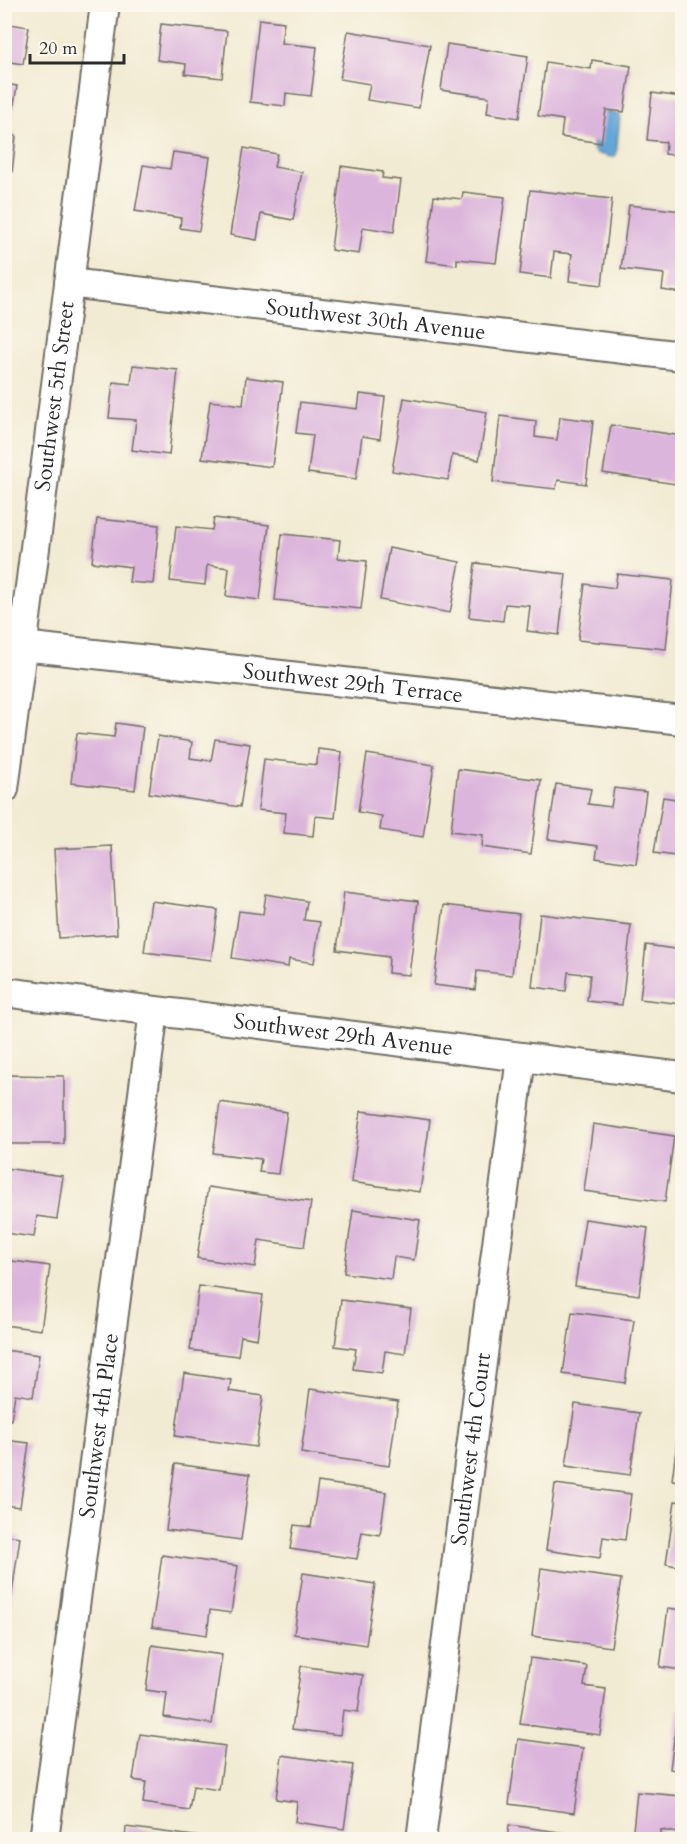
<svg xmlns="http://www.w3.org/2000/svg" width="687" height="1844" font-family="Cardo,serif">
<rect width="100%" height="100%" fill="#fbf7ec"/>
<filter id="ink" filterUnits="userSpaceOnUse"><feTurbulence type="fractalNoise" baseFrequency=".0167" numOctaves="2"/><feDisplacementMap in="SourceGraphic" scale="12" xChannelSelector="R" yChannelSelector="G"/><feConvolveMatrix kernelMatrix="1 2 1 2 8 2 1 2 1" color-interpolation-filters="sRGB"/></filter>
<filter id="wash" filterUnits="userSpaceOnUse"><feTurbulence type="fractalNoise" baseFrequency=".008" numOctaves="4" result="noise"/><feDisplacementMap in="SourceGraphic" scale="24" xChannelSelector="R" yChannelSelector="G"/><feGaussianBlur stdDeviation="1.35" result="paint"/><feColorMatrix in="noise" values="0 0 0 0 0 0 0 0 0 0 0 0 0 0 0 0 0 1.4 0 .05"/><feComposite in="paint" operator="in"/></filter>
<g filter="url(#wash)">
<rect width="100%" height="100%" fill="#f2ebd3"/>
<!-- water -->
<path fill="#63a7d8" stroke="#476982" stroke-width="1.5" d="M604,111L620,115L616,155L613,157C608,156 599,155 595,152C588,147 601,120 604,111Z"/>
<g id="blocks">
<!-- building -->
<path fill="#dcb5dc" d="M259,19L284,22L281,43L317,47L311,96L286,93L285,106L250,102Z
M4,23L29,27L23,64L4,61Z
M161,24L227,31L222,78L185,74L186,64L157,60Z
M348,31L430,45L419,108L367,100L370,84L340,79Z
M447,44L528,56L519,118L487,113L489,97L441,90Z
M592,60L631,66L624,112L606,110L601,143L561,137L563,120L538,116L546,62L591,69Z
M4,84L17,86L12,117L4,116Z
M652,93L682,97V156L665,154L666,142L647,140Z
M4,134L16,136L12,173L4,172Z
M244,148L277,154L274,167L302,172L293,220L261,214L257,240L230,235Z
M173,152L210,157L199,231L180,228L181,218L135,211L143,165L170,169Z
M341,166L383,172L382,178L401,180L394,232L363,227L359,254L331,250Z
M530,190L612,199L602,285L569,281L572,254L554,252L551,278L520,274Z
M463,192L505,197L496,263L457,259V265L426,261L434,196L462,199Z
M629,205L682,211V293L662,290L664,274L621,269Z
M133,365L178,370L169,455L132,450L136,420L109,418L113,382L131,384Z
M246,377L283,382L272,467L202,458L210,401L243,405Z
M360,394L385,397L380,439L362,436L356,479L308,473L313,435L296,433L300,402L358,409Z
M404,398L487,412L479,460L452,455L448,480L392,471Z
M500,416L536,421L535,437L557,440L560,417L593,421L586,484L558,480L556,489L493,482Z
M611,425L682,436V485L603,473Z
M214,518L269,525L260,600L226,596L229,568L207,565L205,585L170,581L176,526L212,530Z
M97,519L159,525L153,584L129,582L131,567L92,562Z
M282,534L340,540L338,558L367,561L361,609L275,600Z
M389,548L460,562L450,613L380,600Z
M475,563L566,574L559,635L527,631L530,606L505,604L503,621L469,617Z
M617,574L673,580L666,649L578,640L585,584L615,588Z
M116,723L143,727L135,790L71,783L77,733L114,737Z
M158,736L192,742L190,758L211,761L215,739L250,744L240,807L149,793Z
M318,749L342,752L335,818L315,816L313,836L284,833L286,813L258,810L264,759L317,765Z
M367,754L434,765L423,837L380,830L382,816L358,812Z
M458,769L541,780L531,854L482,847L483,835L451,831Z
M556,784L591,789L588,804L611,807L614,788L646,792L636,864L596,858L598,846L548,839Z
M663,797L682,800V857L654,853Z
M112,846L117,934L59,938L54,849Z
M344,892L418,901L409,975L388,973L389,957L337,950Z
M266,894L307,901L304,920L320,922L314,963L289,959L288,967L232,958L239,911L263,914Z
M151,901L218,910L211,960L144,952Z
M444,905L519,914L512,975L477,971L475,990L434,985Z
M540,914L631,925L622,1005L587,1001L590,975L568,972L566,991L532,987Z
M646,945L682,950V1004L640,999Z
M7,1075L64,1076V1144H4Z
M220,1102L287,1112L278,1174L259,1172L261,1159L213,1153Z
M361,1111L430,1120L420,1192L351,1182Z
M593,1124L674,1136L665,1202L584,1191Z
M4,1168L63,1176L57,1219L37,1216L34,1237L4,1233Z
M208,1187L311,1202L304,1247L259,1240L255,1267L197,1258Z
M353,1210L420,1220L414,1260L394,1257L391,1279L344,1273Z
M585,1219L648,1228L639,1295L575,1286Z
M4,1260L50,1266L41,1330L4,1325Z
M199,1286L263,1295L257,1339L241,1336L238,1356L190,1350Z
M341,1300L411,1309L405,1354L385,1351L382,1373L353,1369L356,1349L335,1346Z
M572,1312L634,1320L625,1383L563,1374Z
M4,1350L39,1355L33,1397L15,1394L11,1420L4,1419Z
M184,1373L231,1380L229,1391L263,1396L256,1447L175,1436Z
M310,1389L398,1402L389,1466L301,1453Z
M575,1404L639,1413L630,1475L566,1466Z
M681,1411H682V1481L672,1480Z
M4,1440L29,1443L20,1507L4,1505Z
M175,1464L250,1474L241,1540L166,1530Z
M318,1482L386,1492L380,1535L362,1532L357,1559L290,1549L294,1525L311,1527Z
M555,1484L631,1494L625,1540L603,1537L600,1558L546,1550Z
M675,1501L682,1502V1567L666,1564Z
M4,1535L20,1537L10,1607H4Z
M162,1555L238,1566L231,1613L210,1610L207,1635L152,1627Z
M541,1568L621,1579L611,1647L532,1636Z
M303,1573L375,1584L366,1645L294,1634Z
M668,1608L682,1610V1670L660,1667Z
M152,1645L222,1655L212,1724L164,1717L167,1693L146,1690Z
M530,1658L587,1666L584,1686L606,1689L600,1735L520,1724Z
M301,1666L363,1675L358,1712L343,1710L340,1735L292,1729Z
M678,1709H682V1771L670,1769Z
M140,1734L225,1746L219,1790L193,1786L189,1810L143,1803L146,1782L133,1780Z
M518,1739L583,1748L574,1813L509,1804Z
M282,1755L353,1765L344,1829L295,1822L297,1802L276,1799Z
M637,1792L682,1796V1840H677L678,1833L661,1830L660,1840H632Z
M509,1825L594,1837V1840H507Z
M126,1827L201,1837V1840H125Z"/>
</g>
</g>
<g filter="url(#ink)">
<use href="#blocks" fill-opacity="0" stroke="#716e66" stroke-width="1.5"/>
<g fill="none" stroke-linecap="round" stroke-linejoin="round">
<!-- street casing -->
<g stroke="#716e66" stroke-width="32">
<g id="street">
<path id="s1" d="M69,283L682,356"/>
<path id="s2" d="M23,646L682,720"/>
<path id="s3" d="M4,789L105,4"/>
<path id="s4" d="M4,992L682,1077"/>
<path id="s5" d="M44,1840L154,1011"/>
<path id="s6" d="M421,1840L521,1057"/>
</g>
</g>
<!-- street -->
<use href="#street" stroke="#fff" stroke-width="28"/>
</g>
</g>
<g text-anchor="middle" dominant-baseline="central" stroke-width="5" stroke-linejoin="round" paint-order="stroke">
<!-- street labels -->
<g font-size="22" fill="#2b2b2b" stroke="#fbf7ec">
<text stroke="none"><textPath href="#s1" startOffset="309">Southwest 30th Avenue</textPath></text>
<text stroke="none"><textPath href="#s3" startOffset="396">Southwest 5th Street</textPath></text>
<text stroke="none"><textPath href="#s2" startOffset="332">Southwest 29th Terrace</textPath></text>
<text stroke="none"><textPath href="#s4" startOffset="342">Southwest 29th Avenue</textPath></text>
<text stroke="none"><textPath href="#s5" startOffset="418">Southwest 4th Place</textPath></text>
<text stroke="none"><textPath href="#s6" startOffset="394">Southwest 4th Court</textPath></text>
</g>
</g>
<!-- margin -->
<rect width="687" height="1844" fill="none" stroke="#fbf7ec" stroke-width="24"/>
<!-- scale -->
<path d="M30 54v9h94v-9" fill="none" stroke="#2b2b2b" stroke-width="3"/>
<text x="39" y="54" font-size="18" fill="#2b2b2b" stroke="#fbf7ec" stroke-width="4.5" paint-order="stroke">20 m</text>
</svg>
